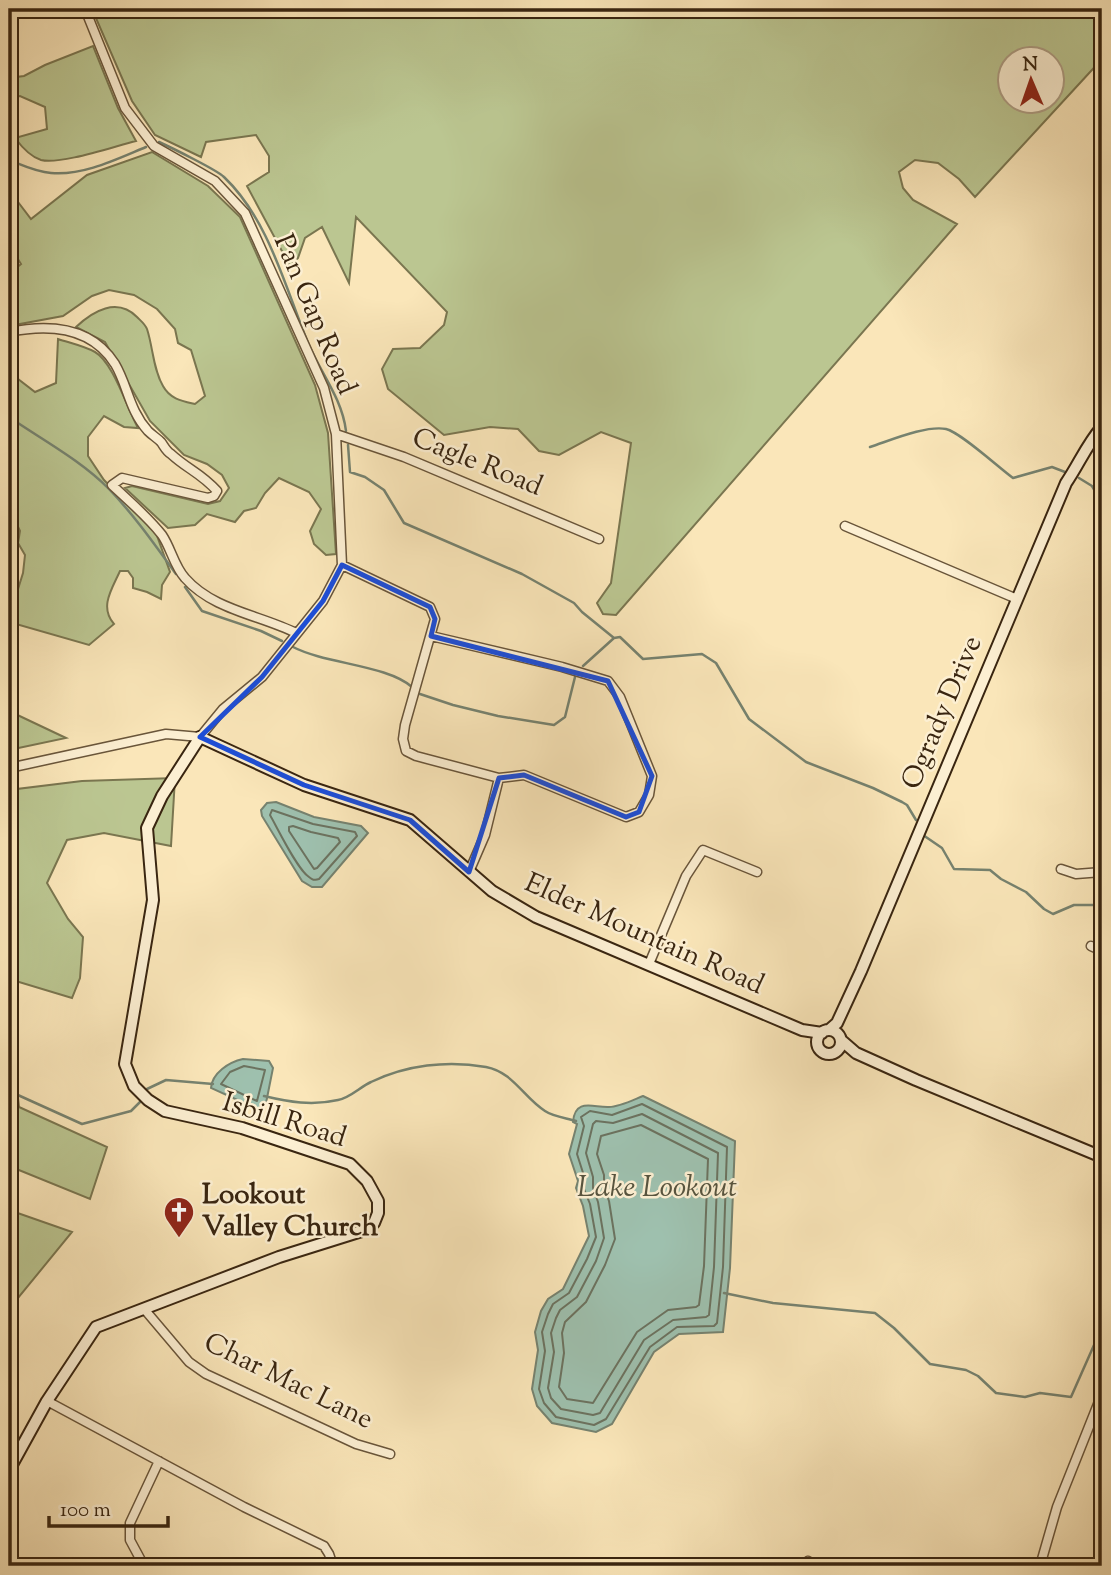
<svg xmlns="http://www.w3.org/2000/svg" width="1111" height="1575" font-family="'Sorts Mill Goudy',serif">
<rect width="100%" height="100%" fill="#fae6b9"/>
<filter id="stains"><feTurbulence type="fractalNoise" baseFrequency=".00286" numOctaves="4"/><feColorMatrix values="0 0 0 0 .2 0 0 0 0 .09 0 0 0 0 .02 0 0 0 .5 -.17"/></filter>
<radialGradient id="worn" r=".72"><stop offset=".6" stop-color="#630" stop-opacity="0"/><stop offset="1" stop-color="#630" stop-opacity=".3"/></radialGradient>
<!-- green -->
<path fill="#bbc691" stroke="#7a7650" stroke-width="2" fill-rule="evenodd" d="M92,9H1102V59L975,197L959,179L938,163L915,160L899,172L903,188L913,200L957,224L616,615L603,614L597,603L611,583L631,443L601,432L559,455L539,451L518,429L490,427L444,435L388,389L382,369L393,349L420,348L444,325L447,312L356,217L349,283L322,227L305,238L298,258L290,266L247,186L269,172V156L256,135L206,142L201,157L155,135L132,101ZM1010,60H1052V102H1010Z
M93,46L118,108L136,141C115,146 60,165 41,160C31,157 21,146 15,138L47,129L45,107L20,96L9,98V78L24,76L45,65Z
M152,152L208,186L240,217L315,385L328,433L336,554L326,555L314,544L310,531L321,509L309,492L279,478L265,493L256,508L244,511L235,522L207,514L195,525L168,528L125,488L132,486L208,504L220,501L229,488L222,475L207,464L184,455L150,421L105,342L76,327C93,311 117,297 137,317C141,321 145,324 147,329C153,347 153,369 163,386C170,399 182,401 195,404L205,396L191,350L178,343L175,329L157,309L134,295L109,290L92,296L63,316L9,326V274L21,264L9,245V196L15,198L31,219L87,175Z
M58,339C70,343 84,346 95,352C113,362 127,408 138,428L124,427L104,416L88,437V456L104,480L156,533L170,572L162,585L161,599L147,592L133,588V578L128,571H120C112,589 99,607 114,624L89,645L9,622V590L18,589L23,573L25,555L18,543L20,531L9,508V372L35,392L56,383Z
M9,711L66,738L9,750Z
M175,778L171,846L104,833L67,840L47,883L68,919L83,937L80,978L72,998L9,979V790L82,781Z
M9,1040L12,1044L19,1107L107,1147L90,1199L9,1166Z
M9,1210L72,1232L9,1309Z"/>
<!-- water -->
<path fill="#9ec0ae" stroke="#76826f" stroke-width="2" d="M276,802L314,817L361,826L368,833L322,887H312L302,881L262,816L261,810L267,803Z
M243,1059L269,1061L273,1068L266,1103L261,1109L255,1108L211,1088C212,1073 229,1062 243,1059Z
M643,1096L735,1141L730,1268L723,1332L679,1334L654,1352L612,1424L596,1432L552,1423L537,1406L532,1389L538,1350L535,1332L541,1311L548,1299L563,1289L589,1236L583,1206L576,1188L578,1181L569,1154L577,1124L573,1122C575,1097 594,1108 609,1107C619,1107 633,1100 643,1096Z"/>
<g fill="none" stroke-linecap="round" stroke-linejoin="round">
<!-- shore -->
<path stroke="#6c725f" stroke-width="2" d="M272,810L313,824L355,832L357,836L319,879C314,880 314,881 309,877C297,869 278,829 270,815Z
M293,826L311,832L338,838L340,842L317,868L314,869L289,831V827Z
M244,1066L265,1070L257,1101L221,1084L230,1072Z
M642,1104L727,1147L723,1267L717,1323L714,1326L677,1327L650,1347L606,1419L594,1425L556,1417L544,1403L539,1389L545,1351L542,1332L548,1314L553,1304L569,1293L587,1259L596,1237L590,1204L584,1189L585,1179L577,1154L584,1126L581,1117L590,1111L612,1115Z
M642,1114L718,1153L714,1267L709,1315L706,1317L673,1320L644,1340L600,1413L593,1415L561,1409L551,1398L548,1388L554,1352L551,1333L556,1318L560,1310L577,1297L596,1261L604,1238L598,1202L593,1188V1177L586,1153L593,1124L596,1121L613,1123Z
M641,1125L708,1159L704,1266L699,1305L696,1307L668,1310L637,1332L593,1403L567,1399L559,1387L564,1353L562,1333L565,1322L586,1302L605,1265L615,1239L609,1201L604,1188V1175L597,1154L601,1136Z"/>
<!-- stream -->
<path stroke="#76826f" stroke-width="2.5" d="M159,142C170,147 217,170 224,177C269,220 285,287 308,343C320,372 342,398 346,431
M9,160C22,165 36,172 51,173C83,176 117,159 146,147
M9,417C41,439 82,461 109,489C134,515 155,545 176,574
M348,445L350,472L365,477L384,490L404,523L522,574L574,603L582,612L614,638L620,637L643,659L702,654L716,663L749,719L806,762L873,788L902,802L907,805L916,820
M870,447C889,441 926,425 946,429C960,432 998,467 1013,478L1052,467L1065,472
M1079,478L1092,486L1102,503
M185,587L202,611L261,631L282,641
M293,647C326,664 387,665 412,687
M583,666L614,638
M420,694L453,705L498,716L554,725L565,717L575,677
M923,835L942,848L954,869L990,870L1001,879L1026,892L1044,909L1053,914L1074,905H1094L1102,898
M147,1089L166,1080L213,1084
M9,1091L82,1124L131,1111L140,1102
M264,1096C289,1102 312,1106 338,1100C350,1098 360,1087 371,1082C406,1065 447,1060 486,1067C513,1072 524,1098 545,1111C554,1117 567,1118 576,1121
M724,1293L773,1303L875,1313L894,1328L930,1364L966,1370L978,1376L996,1393L1025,1397L1040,1393L1071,1397L1102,1327
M9,1558L25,1566"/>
<!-- street casing -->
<g stroke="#69553a" stroke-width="11">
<path id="street" d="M9,332C49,324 91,326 115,364C128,386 129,410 148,431C152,435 157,438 161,442C164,446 166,451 171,454C187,469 201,473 217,491L214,496L208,498L122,478L112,485C129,501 148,517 162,535C171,548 174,566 185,578C213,610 260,615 296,633
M336,434L404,457L599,539
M845,526L1017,599
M342,565L430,607L435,619L405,725L403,739L406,751L416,756L499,778L524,775L626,817L639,812L649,795L652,776L620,697L608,681L562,667L431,636
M9,768L166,734L200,737L223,709L262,677L323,601L342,565L336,434L324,388L245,213L215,181L154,146L125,108L85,9
M1061,869L1076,874L1102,872
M469,872L485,835L499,778
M1091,946L1102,951
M649,964L686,876L703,850L757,872
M145,1310L189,1362L206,1374L356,1444L390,1454
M47,1401L244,1507L324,1546L329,1554L333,1566
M808,1561L815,1566
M144,1566L130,1540V1523L159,1461
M1040,1566L1057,1507L1102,1394"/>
</g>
<!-- secondary casing -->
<g stroke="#392510" stroke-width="14">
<path id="secondary" d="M829,1030L837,1023L861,971L1066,483C1079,464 1087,444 1102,427
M817 1042a12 12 0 1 1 24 0a12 12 0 1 1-24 0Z
M841,1040L856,1053L916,1080L1102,1157
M9,1470L47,1401L96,1327L279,1257L365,1230L374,1223L378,1213V1201L367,1181L350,1164L242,1128L165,1111L148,1100L134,1086L125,1064L153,900L147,828L162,796L200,737L304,785L410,820L492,891L536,917L802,1030L822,1033"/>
</g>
<!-- street -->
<use href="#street" stroke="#fcefd2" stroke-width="8"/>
<!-- secondary -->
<use href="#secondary" stroke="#fcefd2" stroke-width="10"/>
</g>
<!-- marked area -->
<path fill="none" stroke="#1d4ed8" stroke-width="5" stroke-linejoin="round" d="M342,565L430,607L435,619L431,636L608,681L652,776L639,812L626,817L524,775L499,778L469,872L410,820L304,785L200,737L262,677L323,601Z"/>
<!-- icons -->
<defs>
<g id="church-pin" transform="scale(1.575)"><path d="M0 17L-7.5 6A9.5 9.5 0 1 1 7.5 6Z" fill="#8f2418" stroke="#fcefd2"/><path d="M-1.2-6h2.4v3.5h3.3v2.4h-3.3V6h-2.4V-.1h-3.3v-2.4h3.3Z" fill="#fff"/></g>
</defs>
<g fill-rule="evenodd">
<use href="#church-pin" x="179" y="1212"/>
</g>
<g text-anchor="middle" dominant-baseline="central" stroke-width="5" stroke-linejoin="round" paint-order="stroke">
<!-- street labels -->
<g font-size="28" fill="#392510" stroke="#fcefd2">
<text transform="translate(314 315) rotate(67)">Pan Gap Road</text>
<text transform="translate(477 463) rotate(22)">Cagle Road</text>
<text transform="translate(943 713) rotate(-67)">Ogrady Drive</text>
<text transform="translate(644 935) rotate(24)">Elder Mountain Road</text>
<text transform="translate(284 1121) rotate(17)">Isbill Road</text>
<text transform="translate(288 1382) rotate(26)">Char Mac Lane</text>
</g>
<!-- poi labels -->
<g font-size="28" font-weight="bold" fill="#392510" stroke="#fcefd2" text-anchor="start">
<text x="202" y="1196">Lookout<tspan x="202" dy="32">Valley Church</tspan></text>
</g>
<!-- water labels -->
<g font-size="30" font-style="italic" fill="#57543f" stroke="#fcefd2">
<text x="657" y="1188">Lake Lookout</text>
</g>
</g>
<!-- margin -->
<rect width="1111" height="1575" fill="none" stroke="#fae6b9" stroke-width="35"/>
<rect x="10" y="10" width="1090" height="1554" fill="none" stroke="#392510" stroke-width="3.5"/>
<rect x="18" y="18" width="1076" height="1540" fill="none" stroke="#392510" stroke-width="2"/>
<!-- north arrow -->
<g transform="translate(1031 80) rotate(358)"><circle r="33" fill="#fcefd2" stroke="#ae9e84" stroke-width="2"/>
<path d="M0-5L12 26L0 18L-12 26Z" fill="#8f2418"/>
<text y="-10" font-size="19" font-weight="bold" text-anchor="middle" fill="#392510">N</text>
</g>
<!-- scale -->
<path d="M49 1516v10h119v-10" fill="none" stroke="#392510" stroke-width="3.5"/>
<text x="60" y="1516" font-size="21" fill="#392510" stroke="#fcefd2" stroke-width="5" paint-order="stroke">100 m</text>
<rect width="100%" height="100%" filter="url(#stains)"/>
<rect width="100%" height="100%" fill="url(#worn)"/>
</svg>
